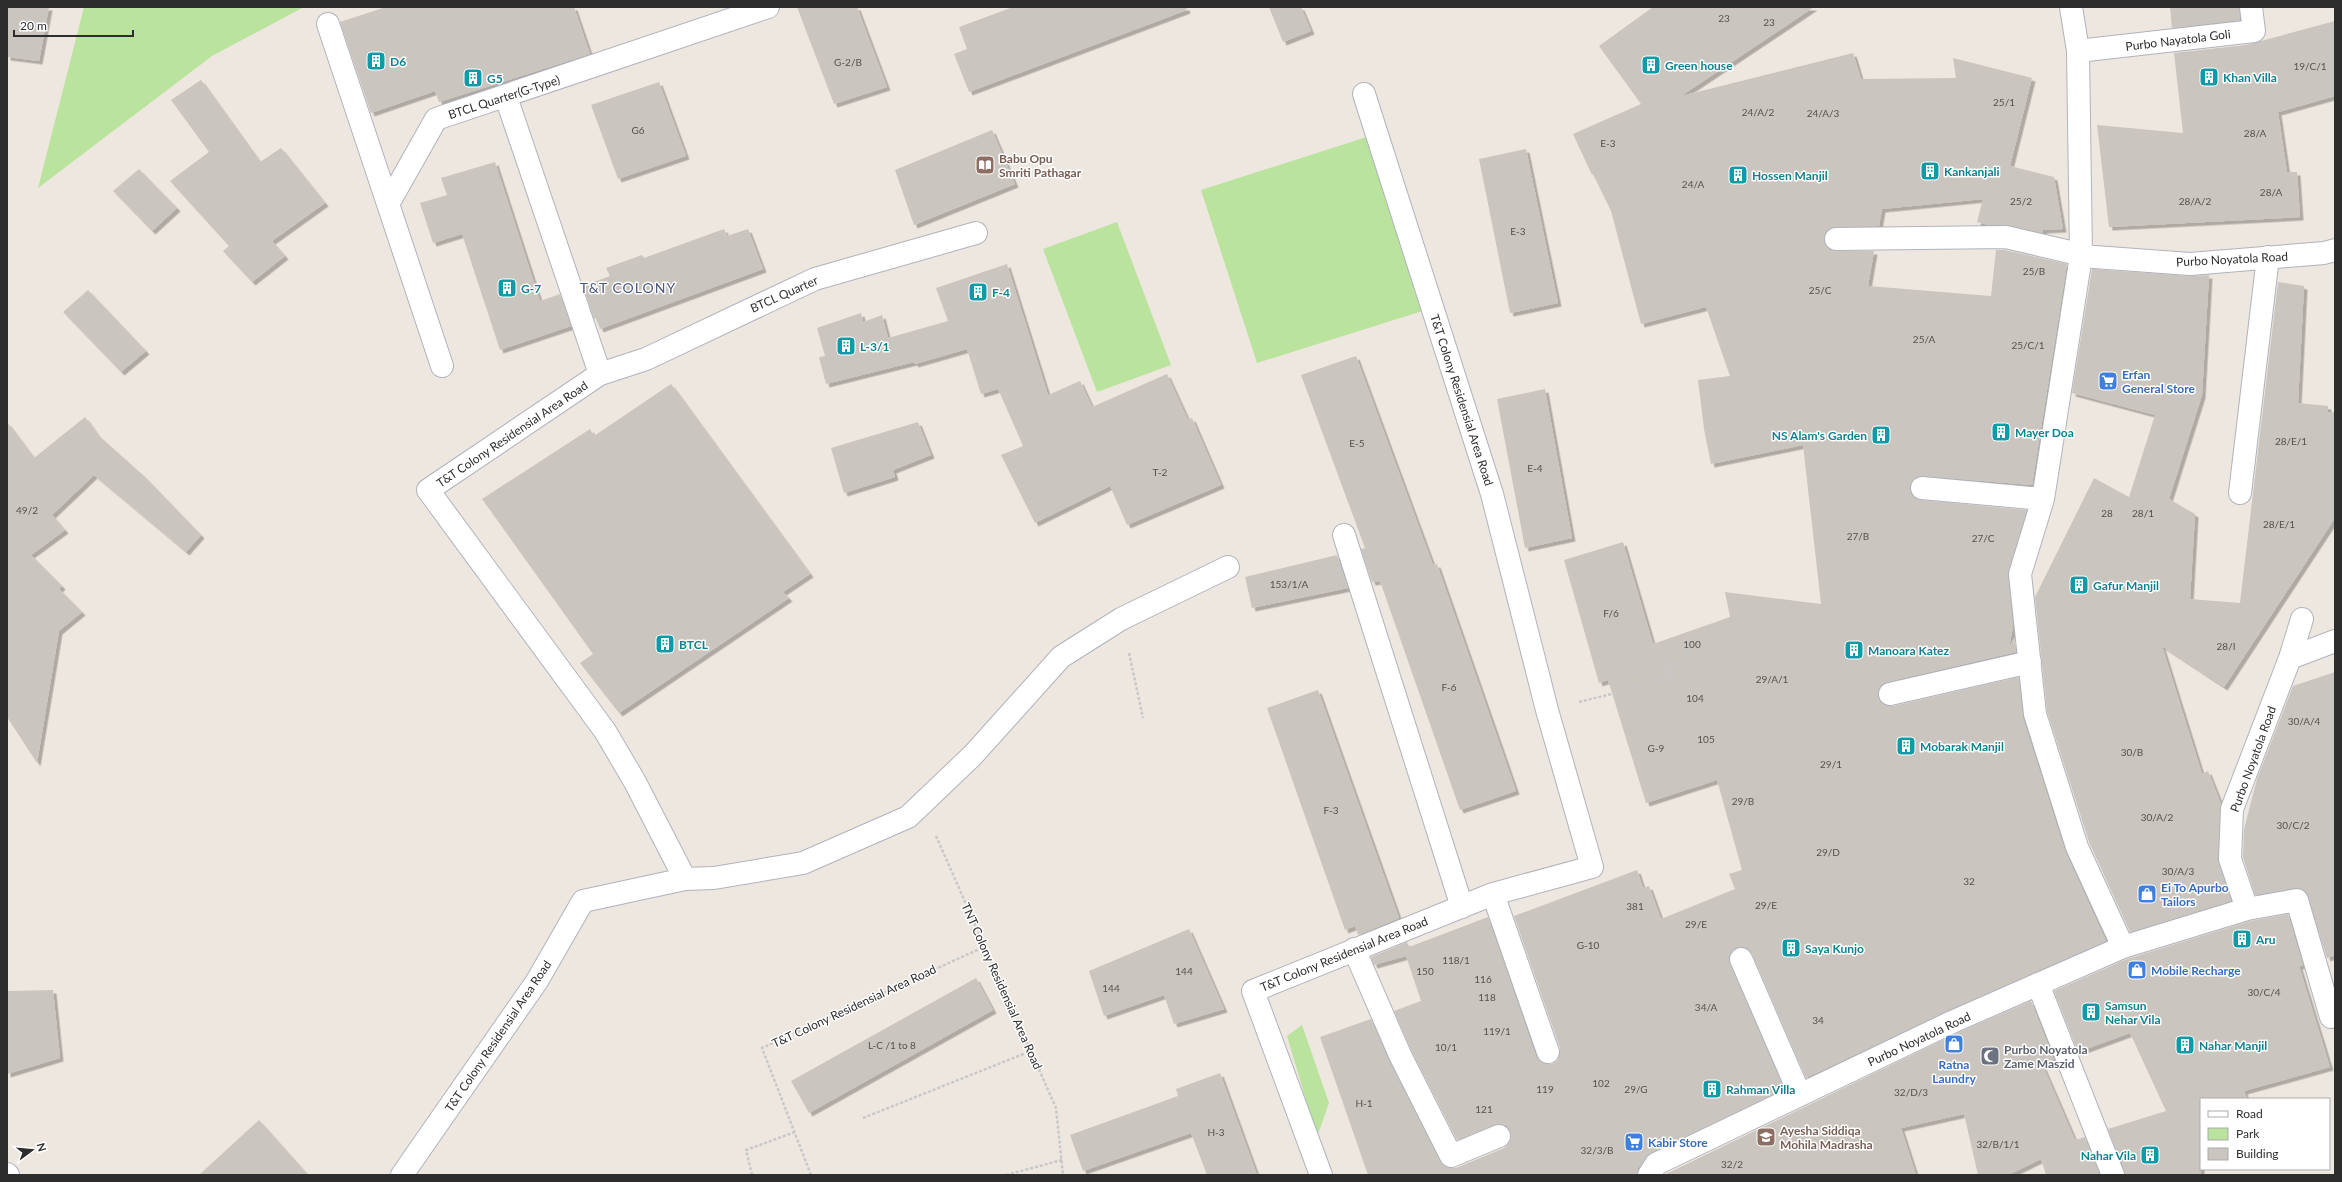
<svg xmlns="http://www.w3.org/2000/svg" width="2342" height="1182" font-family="Lato,sans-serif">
<defs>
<filter id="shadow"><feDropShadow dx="3.5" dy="3.5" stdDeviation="0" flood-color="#0004"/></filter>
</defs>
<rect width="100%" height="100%" fill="#eee7e0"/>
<!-- green -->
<path fill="#bae39d" d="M84,7H304L212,56L38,188Z
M1376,134L1432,308L1257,363L1201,190Z
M1117,222L1171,365L1097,392L1043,249Z
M1302,1025L1329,1103L1317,1137L1287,1036Z"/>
<!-- building -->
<path fill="#cac5be" filter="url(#shadow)" d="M7,7H49L39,61L7,57Z
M386,7H574L590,54L439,102L435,91L371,113L340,22Z
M797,7H857L887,87L834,104Z
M1013,7H1186L1187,10L969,92L954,54L967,49L959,27Z
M1269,7H1301L1311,31L1283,42Z
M1653,7H1814L1681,96L1853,53L1861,79L1956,78L1953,58L2032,78L2010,166L2054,177L2063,229L2043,230V233L2009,225H1989L1977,222L1983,199L1882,209L1879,226L1835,227L1825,233L1824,240L1830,250L1836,251H1874L1868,286L1991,296L1996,250H2005L2067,264L2032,485L1923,476L1916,477L1910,486L1911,494L1921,500L2027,510L2008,575L2013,626L2009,648L2014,638L2016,652L1887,682L1881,685L1878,696L1881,703L1893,706L2019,677L2023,718L2065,851L2106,941L1947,1011L1806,1078L1752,954L1748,949L1736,947L1731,952L1730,964L1784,1089L1651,1153L1638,1168L1637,1175H1368L1320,1037L1371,1019L1389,1061L1444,1166L1456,1168L1504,1148L1509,1143L1511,1137L1507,1126L1500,1124L1457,1140L1411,1050L1394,1011L1421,1001L1406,956L1374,965L1371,957L1407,942L1409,947L1488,917L1536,1056L1540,1062L1552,1064L1558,1060L1560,1048L1514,916L1637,870L1643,888L1649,886L1661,919L1735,889L1729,874L1742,870L1717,780L1646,803L1608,680L1599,683L1564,560L1623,542L1653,644L1730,617L1725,592L1821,604L1803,445L1711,464L1704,429L1698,380L1730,376L1706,307L1641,324L1611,211L1593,174L1592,175L1573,134L1641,104L1599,46Z
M2170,7H2239L2240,20L2172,28Z
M2335,21V96L2278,112L2287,172H2297L2300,217L2109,227L2097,125L2183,133L2174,53L2246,45Z
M201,80L260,162L281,148L325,203L272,241L285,256L252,282L223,251L229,246L170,181L209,152L171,100Z
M659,82L686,156L618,179L591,105Z
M992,130L1015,184L914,225L895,170Z
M1526,149L1558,303L1510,313L1479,159Z
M495,162L540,301L560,294L571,326L500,350L462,234L433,243L420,203L447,195L441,178Z
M139,169L177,208L152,231L113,191Z
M724,229L727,236L748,229L763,269L600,329L596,318L594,319L583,286L610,276L606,268L642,255L644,258Z
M1007,264L1048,395L1080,381L1092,407L1167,374L1188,420L1192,418L1221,485L1127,525L1110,486L1035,523L1001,455L1023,446L998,389L981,394L967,349L915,364L914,362L826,384L819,357L825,356L817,328L861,313L863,322L882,315L888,338L948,321L936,288Z
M2092,269L2189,276L2209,275L2202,395L2169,499L2195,514L2190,599L2240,603L2278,282L2304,286L2298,403L2328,406V412H2335V518L2224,687L2162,646L2202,774L2208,771L2221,804L2218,859L2231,901L2130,932L2089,842L2047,711L2035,597L2094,478L2129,497L2155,415L2072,393Z
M88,290L146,351L121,372L63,312Z
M1356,356L1433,565L1437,564L1516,791L1460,810L1380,581L1372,582L1361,549L1365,548L1301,375Z
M671,384L810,574L783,592L789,598L619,713L580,663L593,654L482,499L590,429L594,436Z
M1545,389L1572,538L1525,548L1497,399Z
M85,417L98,435L145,477L201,535L186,552L94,475L52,515L65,530L31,555L62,586L59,589L82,612L59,631L37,763L7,717V422L34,458Z
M918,422L931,455L893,470L895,477L844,493L831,448Z
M1337,555L1348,588L1252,608L1245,577Z
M2335,672V955L2327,958L2306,892L2295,888L2255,895L2243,857L2244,829L2257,779L2293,686Z
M1318,690L1399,918L1358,935L1355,926L1345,930L1267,708Z
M2288,914L2303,965L2299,966L2330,1067L2244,1091L2247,1099H2201V1175H2125L2108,1129L2166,1111L2130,1033L2078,1052L2054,991L2127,959L2250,921Z
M1189,929L1224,1009L1174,1024L1164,995L1104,1016L1089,971Z
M976,978L993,1010L809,1113L791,1081Z
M53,990L60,1058L7,1074V991Z
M2031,1001L2054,1060L2042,1064L2075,1140L2085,1137L2100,1175H2046L2041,1159L2008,1175H1978L1964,1114L1901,1128L1916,1175H1664L1957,1033Z
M1220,1073L1257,1175H1207L1191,1133L1083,1171L1070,1135L1178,1096L1176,1089Z
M259,1120L308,1175H199Z"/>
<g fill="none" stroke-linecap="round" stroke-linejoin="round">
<!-- minor casing -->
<g stroke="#b0b3bd" stroke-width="24">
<path id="minor" d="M328,24L388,204
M2078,51L2254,31L2251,7
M506,97L600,374
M1836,239L2006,237L2070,252L2081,256L2078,51L2071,7
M442,366L388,204L436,119L768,7
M1922,488L2043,499
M2240,493L2268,257
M1344,535L1462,907
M2290,658L2302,619
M1890,694L2030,662
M685,879L635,782L605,731L428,490L600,374L646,359L815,279L976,233
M1493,894L1548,1052
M2123,947L2247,909
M1354,949L1400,1055L1451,1156L1499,1136
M1741,959L1800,1095
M2038,984L2113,1175
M2331,1017L2297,900L2247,909L2230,859L2232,809L2290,658L2335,641
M7,1174L8,1175
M402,1175L537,981L583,901L685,879L714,878L803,863L908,817L973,755L1061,657L1121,619L1228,567
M1321,1175L1253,991L1493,894L1592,867L1547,710L1492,494L1364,94
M1649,1175L1656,1164L1952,1022L2123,947L2077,847L2035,714L2020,574L2043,499L2081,256L2190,264L2324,253L2335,250"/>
</g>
<!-- path -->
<path stroke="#c8c8c8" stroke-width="2.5" stroke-dasharray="3 2" stroke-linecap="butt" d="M1129,653L1143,718
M1579,702L1671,679L1667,666L1689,659L1685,644
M936,836L1056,1108L1063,1175
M863,1118L1031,1051
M752,1175L746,1150L795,1132
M811,1175L762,1048L986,946
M1006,1175L1062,1160"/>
<!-- minor -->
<use href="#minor" stroke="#fff" stroke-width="22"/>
</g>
<!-- icons -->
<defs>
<g id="building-square" transform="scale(1)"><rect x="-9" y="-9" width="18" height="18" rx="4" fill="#0f9aa8" stroke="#fff"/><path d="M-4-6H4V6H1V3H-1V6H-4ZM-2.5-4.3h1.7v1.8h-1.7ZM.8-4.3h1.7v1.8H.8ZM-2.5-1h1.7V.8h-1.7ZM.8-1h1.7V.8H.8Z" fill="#fff"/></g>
<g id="library-square" transform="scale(1)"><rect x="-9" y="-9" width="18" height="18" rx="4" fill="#8d6e63" stroke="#fff"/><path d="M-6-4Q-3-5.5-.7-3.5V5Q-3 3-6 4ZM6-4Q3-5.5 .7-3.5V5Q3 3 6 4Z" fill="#fff"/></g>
<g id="supermarket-square" transform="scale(1)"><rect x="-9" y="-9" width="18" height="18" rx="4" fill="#3f7fe0" stroke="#fff"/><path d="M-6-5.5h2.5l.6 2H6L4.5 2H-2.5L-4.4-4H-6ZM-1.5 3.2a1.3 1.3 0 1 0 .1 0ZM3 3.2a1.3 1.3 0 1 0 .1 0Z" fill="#fff"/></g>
<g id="shop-square" transform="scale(1)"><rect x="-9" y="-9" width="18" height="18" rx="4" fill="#3f7fe0" stroke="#fff"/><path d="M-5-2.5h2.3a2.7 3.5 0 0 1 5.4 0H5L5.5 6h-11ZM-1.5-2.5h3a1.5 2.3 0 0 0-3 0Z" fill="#fff"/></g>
<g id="mosque-square" transform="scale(1)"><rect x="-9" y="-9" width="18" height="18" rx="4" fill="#6b7280" stroke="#fff"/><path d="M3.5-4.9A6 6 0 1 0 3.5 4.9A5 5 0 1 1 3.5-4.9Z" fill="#fff"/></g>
<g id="school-square" transform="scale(1)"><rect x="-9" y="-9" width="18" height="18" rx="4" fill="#8d6e63" stroke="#fff"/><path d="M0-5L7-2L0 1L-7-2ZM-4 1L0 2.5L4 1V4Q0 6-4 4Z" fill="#fff"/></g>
</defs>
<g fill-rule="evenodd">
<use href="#building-square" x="376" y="61"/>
<use href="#building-square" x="1651" y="65"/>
<use href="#building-square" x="2209" y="77"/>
<use href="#building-square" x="473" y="78"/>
<use href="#library-square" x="985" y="165"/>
<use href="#building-square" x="1930" y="171"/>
<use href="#building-square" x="1738" y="175"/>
<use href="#building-square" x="507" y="288"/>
<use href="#building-square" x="978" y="292"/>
<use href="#building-square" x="846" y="346"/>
<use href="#supermarket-square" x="2108" y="381"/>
<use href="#building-square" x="2001" y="432"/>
<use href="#building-square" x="1881" y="435"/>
<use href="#building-square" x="2079" y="585"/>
<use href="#building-square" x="665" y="644"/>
<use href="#building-square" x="1854" y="650"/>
<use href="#building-square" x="1906" y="746"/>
<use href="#shop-square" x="2147" y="894"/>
<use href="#building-square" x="2242" y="939"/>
<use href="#building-square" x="1791" y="948"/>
<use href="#shop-square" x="2137" y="970"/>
<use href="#building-square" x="2091" y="1012"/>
<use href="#shop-square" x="1954" y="1044"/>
<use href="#building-square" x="2185" y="1045"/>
<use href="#mosque-square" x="1990" y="1056"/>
<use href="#building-square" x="1712" y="1089"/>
<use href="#school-square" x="1766" y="1137"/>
<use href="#supermarket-square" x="1634" y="1142"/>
<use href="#building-square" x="2150" y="1155"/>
</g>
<g text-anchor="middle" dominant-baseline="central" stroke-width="3" stroke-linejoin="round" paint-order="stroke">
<!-- number labels -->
<g font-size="10" fill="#545351">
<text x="1724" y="18">23</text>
<text x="1769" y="22">23</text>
<text x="848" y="62">G-2/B</text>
<text x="2310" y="66">19/C/1</text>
<text x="2004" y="102">25/1</text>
<text x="1758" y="112">24/A/2</text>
<text x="1823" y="113">24/A/3</text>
<text x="638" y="130">G6</text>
<text x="2255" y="133">28/A</text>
<text x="1608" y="143">E-3</text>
<text x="1693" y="184">24/A</text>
<text x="2271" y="192">28/A</text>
<text x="2021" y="201">25/2</text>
<text x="2195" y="201">28/A/2</text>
<text x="1518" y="231">E-3</text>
<text x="2034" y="271">25/B</text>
<text x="1820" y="290">25/C</text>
<text x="1924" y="339">25/A</text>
<text x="2028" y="345">25/C/1</text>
<text x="2291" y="441">28/E/1</text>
<text x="1357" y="443">E-5</text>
<text x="1535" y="468">E-4</text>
<text x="1160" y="472">T-2</text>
<text x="27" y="510">49/2</text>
<text x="2107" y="513">28</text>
<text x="2143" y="513">28/1</text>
<text x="2279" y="524">28/E/1</text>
<text x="1858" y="536">27/B</text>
<text x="1983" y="538">27/C</text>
<text x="1289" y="584">153/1/A</text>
<text x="1611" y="613">F/6</text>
<text x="1692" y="644">100</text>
<text x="2226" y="646">28/I</text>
<text x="1772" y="679">29/A/1</text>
<text x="1449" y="687">F-6</text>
<text x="1695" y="698">104</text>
<text x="2304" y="721">30/A/4</text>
<text x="1706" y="739">105</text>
<text x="1656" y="748">G-9</text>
<text x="2132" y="752">30/B</text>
<text x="1831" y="764">29/1</text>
<text x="1743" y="801">29/B</text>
<text x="1331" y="810">F-3</text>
<text x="2157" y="817">30/A/2</text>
<text x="2293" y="825">30/C/2</text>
<text x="1828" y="852">29/D</text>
<text x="2178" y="871">30/A/3</text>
<text x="1969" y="881">32</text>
<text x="1766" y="905">29/E</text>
<text x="1635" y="906">381</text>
<text x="1696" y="924">29/E</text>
<text x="1588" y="945">G-10</text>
<text x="1456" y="960">118/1</text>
<text x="1184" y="971">144</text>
<text x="1425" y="971">150</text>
<text x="1483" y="979">116</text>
<text x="1111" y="988">144</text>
<text x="2264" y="992">30/C/4</text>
<text x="1487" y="997">118</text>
<text x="1706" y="1007">34/A</text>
<text x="1818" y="1020">34</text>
<text x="1497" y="1031">119/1</text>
<text x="892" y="1045">L-C /1 to 8</text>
<text x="1446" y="1047">10/1</text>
<text x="1601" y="1083">102</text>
<text x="1545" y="1089">119</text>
<text x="1636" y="1089">29/G</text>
<text x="1911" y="1092">32/D/3</text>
<text x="1364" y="1103">H-1</text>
<text x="1484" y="1109">121</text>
<text x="1216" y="1132">H-3</text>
<text x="1998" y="1144">32/B/1/1</text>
<text x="1597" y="1150">32/3/B</text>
<text x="1732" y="1164">32/2</text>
</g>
<!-- street labels -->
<g font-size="12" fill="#2d2d2d" stroke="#fff">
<text transform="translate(2178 40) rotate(-7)">Purbo Nayatola Goli</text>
<text transform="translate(504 97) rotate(-18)">BTCL Quarter(G-Type)</text>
<text transform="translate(2232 259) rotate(-3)">Purbo Noyatola Road</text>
<text transform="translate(784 294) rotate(-24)">BTCL Quarter</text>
<text transform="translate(1462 400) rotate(72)">T&amp;T Colony Residensial Area Road</text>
<text transform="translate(512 434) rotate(-34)">T&amp;T Colony Residensial Area Road</text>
<text transform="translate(2253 759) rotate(-70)">Purbo Noyatola Road</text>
<text transform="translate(1344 954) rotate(-22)">T&amp;T Colony Residensial Area Road</text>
<text transform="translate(1002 986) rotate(66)">TNT Colony Residensial Area Road</text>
<text transform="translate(854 1006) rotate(-25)">T&amp;T Colony Residensial Area Road</text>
<text transform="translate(498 1036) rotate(-56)">T&amp;T Colony Residensial Area Road</text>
<text transform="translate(1919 1039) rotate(-25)">Purbo Noyatola Road</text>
</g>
<!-- culture labels -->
<g font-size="12" font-weight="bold" fill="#0d838f" stroke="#fff" text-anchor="start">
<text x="390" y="61">D6</text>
<text x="1665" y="65">Green house</text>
<text x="2223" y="77">Khan Villa</text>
<text x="487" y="78">G5</text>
<text x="1944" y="171">Kankanjali</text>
<text x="1752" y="175">Hossen Manjil</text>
<text x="521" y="288">G-7</text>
<text x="992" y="292">F-4</text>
<text x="860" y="346">L-3/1</text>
<text x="2015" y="432">Mayer Doa</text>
<text x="1867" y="435" text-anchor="end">NS Alam's Garden</text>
<text x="2093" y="585">Gafur Manjil</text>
<text x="679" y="644">BTCL</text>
<text x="1868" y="650">Manoara Katez</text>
<text x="1920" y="746">Mobarak Manjil</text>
<text x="2256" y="939">Aru</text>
<text x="1805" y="948">Saya Kunjo</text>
<text x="2105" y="1005">Samsun<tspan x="2105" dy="14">Nehar Vila</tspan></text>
<text x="2199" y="1045">Nahar Manjil</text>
<text x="1726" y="1089">Rahman Villa</text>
<text x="2136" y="1155" text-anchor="end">Nahar Vila</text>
</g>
<!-- education labels -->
<g font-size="12" font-weight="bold" fill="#785e54" stroke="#fff" text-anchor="start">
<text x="999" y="158">Babu Opu<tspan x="999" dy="14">Smriti Pathagar</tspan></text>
<text x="1780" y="1130">Ayesha Siddiqa<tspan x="1780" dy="14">Mohila Madrasha</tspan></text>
</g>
<!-- shop labels -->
<g font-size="12" font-weight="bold" fill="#366cbe" stroke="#fff" text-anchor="start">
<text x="2122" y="374">Erfan<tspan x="2122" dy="14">General Store</tspan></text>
<text x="2161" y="887">Ei To Apurbo<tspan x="2161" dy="14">Tailors</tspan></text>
<text x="2151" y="970">Mobile Recharge</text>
<text x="1954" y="1064" text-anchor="middle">Ratna<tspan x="1954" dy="14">Laundry</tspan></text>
<text x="1648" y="1142">Kabir Store</text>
</g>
<!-- worship labels -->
<g font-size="12" font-weight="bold" fill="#5b616d" stroke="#fff" text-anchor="start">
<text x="2004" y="1049">Purbo Noyatola<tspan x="2004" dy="14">Zame Maszid</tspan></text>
</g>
<!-- quarter labels -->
<g font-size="14" letter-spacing="1" fill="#4d597e" stroke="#fff">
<text x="628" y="287">T&amp;T COLONY</text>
</g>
</g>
<!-- border -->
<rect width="2342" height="1182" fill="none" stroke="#2d2d2d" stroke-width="16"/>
<!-- legend -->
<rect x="2200" y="1098" width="130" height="72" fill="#ffffff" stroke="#ababab"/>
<rect x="2208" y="1111" width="20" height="6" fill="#ffffff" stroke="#ababab"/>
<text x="2236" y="1118" font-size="12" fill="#2d2d2d">Road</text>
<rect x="2208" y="1128" width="20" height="12" fill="#bae39d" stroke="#ababab"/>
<text x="2236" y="1138" font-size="12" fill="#2d2d2d">Park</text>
<rect x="2208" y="1148" width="20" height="12" fill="#cac5be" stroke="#ababab"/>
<text x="2236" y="1158" font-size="12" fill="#2d2d2d">Building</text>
<!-- north arrow -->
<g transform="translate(32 1150) rotate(74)" stroke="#ffffff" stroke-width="3" paint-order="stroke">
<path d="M0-3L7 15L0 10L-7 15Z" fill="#2d2d2d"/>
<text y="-6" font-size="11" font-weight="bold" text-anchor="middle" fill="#2d2d2d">N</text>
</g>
<!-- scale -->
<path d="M14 30v6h119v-6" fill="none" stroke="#2d2d2d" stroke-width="2"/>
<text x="20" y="30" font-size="12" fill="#2d2d2d" stroke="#ffffff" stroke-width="3" paint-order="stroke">20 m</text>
</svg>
